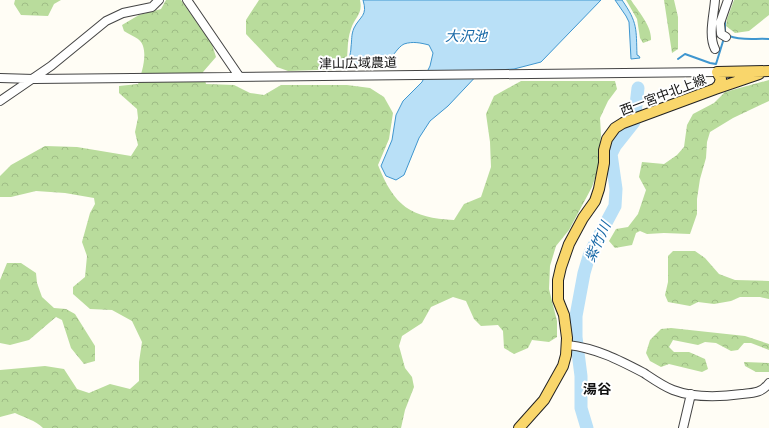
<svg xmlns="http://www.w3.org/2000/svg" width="769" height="428" font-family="'Zilla Slab','Noto Sans JP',serif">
<defs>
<pattern id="forest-crowns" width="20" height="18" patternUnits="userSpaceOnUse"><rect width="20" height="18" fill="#b9dc9c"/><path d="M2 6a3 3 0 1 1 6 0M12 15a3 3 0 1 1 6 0" fill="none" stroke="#9ebc85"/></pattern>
</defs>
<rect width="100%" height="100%" fill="#fffdf5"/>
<!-- forest -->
<path fill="url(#forest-crowns)" d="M15,0H61L54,4L48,16L21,15L14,4Z
M166,0H181L212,44L216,57L203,72L206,84L234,85L250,93L264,95L281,85H347L370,88L384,97L393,113L389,139L378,165C394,206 411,218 454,220L464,204L481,197L491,167L490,142L486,114L494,96L521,81H615L617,89L608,101L600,118L601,135L598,169L592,187L569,230L556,246L550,266L549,289L557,321V337L549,342L532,340L528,348L514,354L504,348L503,331L498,325L481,326L474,319L466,301L453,297L431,307L422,323L402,336L399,346L405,368L412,377L414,387L405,410L401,428H43C35,420 25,418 15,413L0,417V370L45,366L64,369L77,389L89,393L110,384L130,389L139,381V362L142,342L132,321L112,310L90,309L73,294V287L85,277L87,256L82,242L90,213L95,204L94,198L65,193L36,191L11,197H0V176L11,165L45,146L77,147L131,156L138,145L135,132L138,118L137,109L119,93V86L138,84C142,72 150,48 138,39C134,36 128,34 124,31L122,25L139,15L161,9Z
M259,0H360C363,15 355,16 351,29C346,42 349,56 345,69L288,71L277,67L246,34V20Z
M626,0H631C638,11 652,26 651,40L643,43L640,38L637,19Z
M664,0H674L678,17V49L672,53Z
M734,0H769V15L749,31L735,33L726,26L727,19Z
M769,80V101L733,118L710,132L707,142L706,158L700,179L697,199V214L690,234L664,233L647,234L640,231L636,233L632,245L615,248L609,241L616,229L628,227L638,214L646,190L639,177L642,162L664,164L677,155L684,147L687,125L693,114L714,103L725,92Z
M673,251H695L705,258L719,274L735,280L769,281V299L760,297H740L731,301L714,304L698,302L690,306L668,302L665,295L668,282V256Z
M7,263H21L36,273L37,283L42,297L54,308L66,309L75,314L95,346V361L84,364L71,348L62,320L56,317L29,340L10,345L0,343V280Z
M671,328L745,336L769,344V350L751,343H744L738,350L731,351L716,343L705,342L698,345L673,340L669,347L674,352H689L705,359L708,369L702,372L669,364L661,367L650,361L646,353L650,340L661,329Z
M744,362L769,363V372H756L745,366Z"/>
<!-- water -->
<path fill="#b9e0f7" stroke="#3f96cf" d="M363,0H601L541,62L514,69L481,71L448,106L430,121L419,138L404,175L396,180L386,176L381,166L392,140L396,115L403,101L422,82L430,66L433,53L429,45C421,43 413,41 404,44C398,47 394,55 389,60C379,69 362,67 350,62C349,55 351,53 351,47C352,40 351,35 354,28C360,16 368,16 363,0Z
M615,0H622C638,23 636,29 637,55L639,56L640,58L631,59L629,22L626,16Z"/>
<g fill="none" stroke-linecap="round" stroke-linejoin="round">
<!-- stream -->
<path stroke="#3f96cf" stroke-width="2" d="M725,20V34
M729,36C742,41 756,38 769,39
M678,59L685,54L710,63L716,64L724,38"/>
<!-- river -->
<path stroke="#b9e0f7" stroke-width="13" d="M587,428L581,408V376L576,337V316L584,273L590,253L615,206L616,189L611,154L615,146L634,122L638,88"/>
<!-- minor casing -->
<g stroke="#444" stroke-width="10">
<path id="minor" d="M187,0L239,76
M715,0C714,15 708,35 715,49
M726,37L721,34L720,23L728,0
M0,78L34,79L717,72
M0,101L51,66L106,21L123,13L152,7L159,0
M568,345C596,348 619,360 644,373C653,379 663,386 673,390C694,398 720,397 742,394C753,393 762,393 769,383
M683,428L691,394"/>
</g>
<!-- major casing -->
<g stroke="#222" stroke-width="12">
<path id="major" d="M715,89L759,74
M519,428L544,400L563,366L566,355L567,338L564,315L558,300V280L561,267L569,244L583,218L595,201L599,189L604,163V150L607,139L615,128L623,123L715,89L719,85L721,79L717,72L769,71"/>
</g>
<!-- minor -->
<use href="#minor" stroke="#fff" stroke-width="8"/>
<!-- major -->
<use href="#major" stroke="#f9d66b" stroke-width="10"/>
</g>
<g text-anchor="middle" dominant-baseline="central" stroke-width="4" stroke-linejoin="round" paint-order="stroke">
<!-- street labels -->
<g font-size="13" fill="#111" stroke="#fff">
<text transform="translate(358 63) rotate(-1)">津山広域農道</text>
<text transform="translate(663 95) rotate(-21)">西一宮中北上線</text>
</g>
<!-- water labels -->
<g font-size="14" font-style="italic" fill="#1768a6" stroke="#fff">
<text x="466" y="36">大沢池</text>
<text transform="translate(598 242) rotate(-66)">紫竹川</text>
</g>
<!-- neighbourhood labels -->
<g font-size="14" font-weight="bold" fill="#111" stroke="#fff">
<text x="597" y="389">湯谷</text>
</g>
</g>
</svg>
